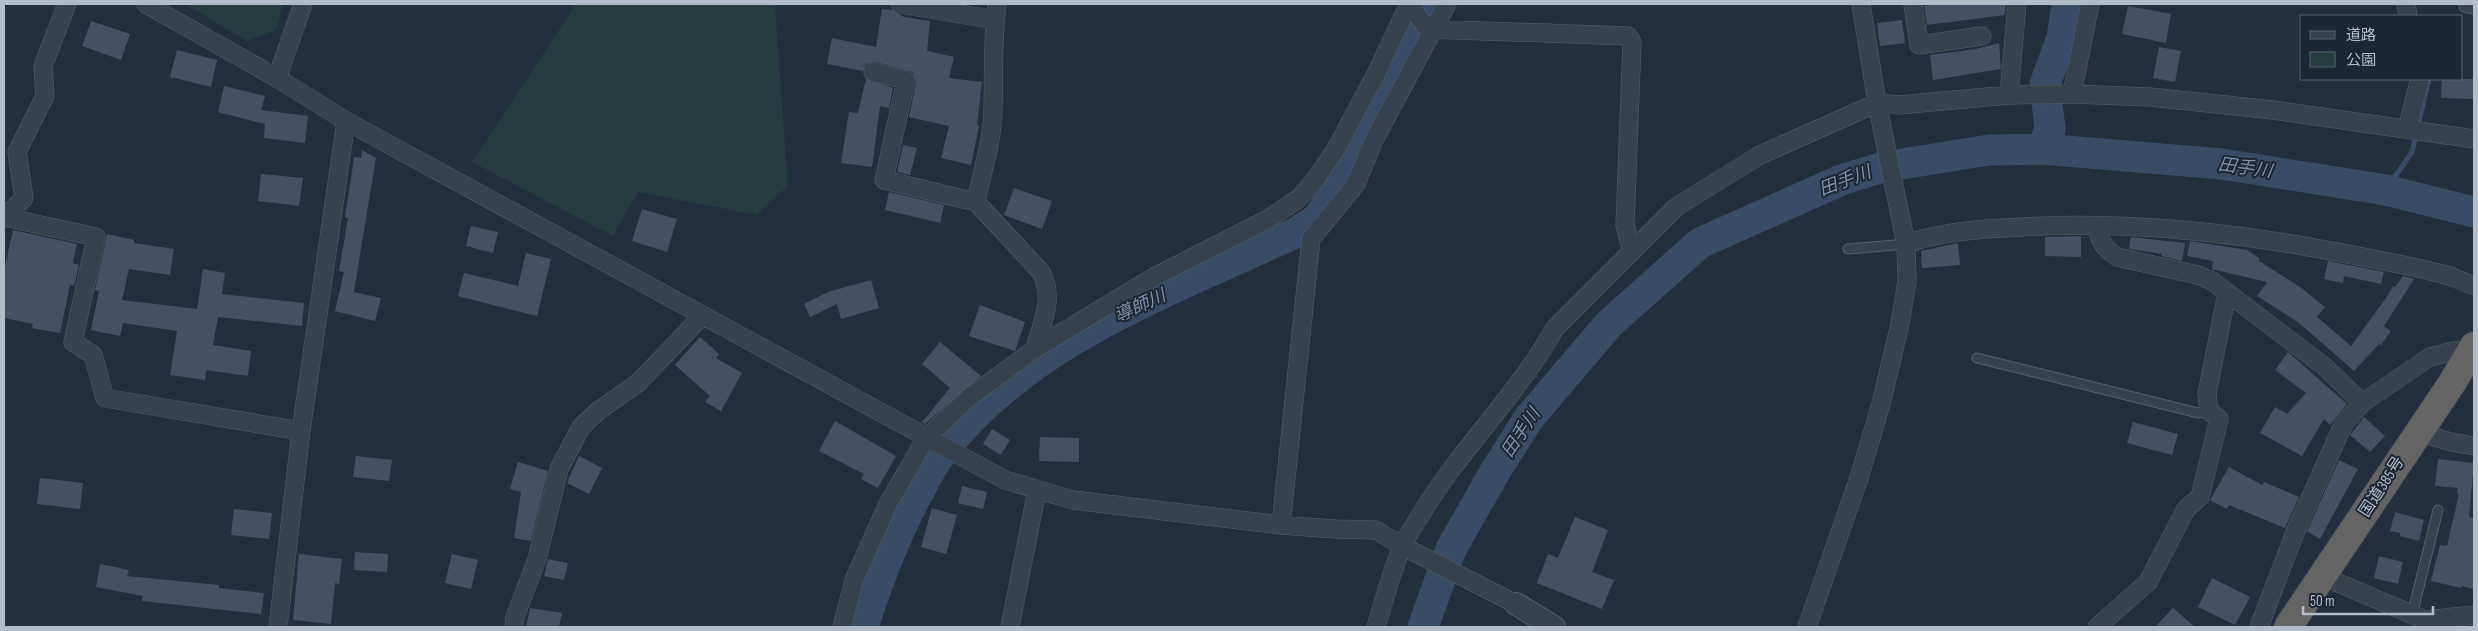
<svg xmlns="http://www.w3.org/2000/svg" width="2478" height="631" font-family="'Sofia Sans Condensed','Noto Sans JP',sans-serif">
<rect width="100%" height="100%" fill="#242f3e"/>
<!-- green -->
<path fill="#263c3f" d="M185,4H283L276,30L247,41Z
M576,4H775L788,186L757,215L638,192L613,236L472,162Z"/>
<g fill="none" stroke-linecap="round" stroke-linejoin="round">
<!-- stream -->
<path stroke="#394c67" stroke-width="5" d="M2386,190L2412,152L2429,79"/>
<!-- river -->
<path stroke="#394c67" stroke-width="31" d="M2042,149L2050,129L2045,84L2062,38L2067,4
M863,627C878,580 895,535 919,491C925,481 930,468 938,458C1023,342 1169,292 1295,233L1317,219L1345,177L1431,4
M1423,627L1451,549L1496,470L1529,418L1609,324L1700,243L1841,180L1883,167L1989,150L2042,149L2222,164L2386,190L2474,212"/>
</g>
<!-- building -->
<path fill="#455162" d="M1939,4H2006L2005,15L1927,25L1924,6Z
M2128,6L2171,14L2166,43L2122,34Z
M882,9L892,10L904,17L930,21L927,51L954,57L949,78L982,82L977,125L979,126L971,165L941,158L949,126L909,117L916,82L913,72L875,62L866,64L863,71L827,64L832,38L876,47Z
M1902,20L1905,43L1880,46L1877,23Z
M91,21L130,34L121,60L82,46Z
M1999,43L2001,69L1933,80L1930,55L1976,49Z
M2159,47L2181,51L2175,82L2153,78Z
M177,50L217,60L211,87L170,77Z
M866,79L893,88L889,108L880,106L872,167L841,163L849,112L858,113Z
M2442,79H2474V99L2441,98Z
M224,86L265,96L261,110L308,116L305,143L264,138L265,124L218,112Z
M903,145L917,148L910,175L897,172Z
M362,150L376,158L354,292L381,298L375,321L335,311L344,272L339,271L348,218L345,217L351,179L354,157L361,158Z
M261,174L303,178L299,206L258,201Z
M1014,188L1052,201L1042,229L1004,215Z
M889,192L944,205L940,223L885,210Z
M642,209L677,219L667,252L632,241Z
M471,226L498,232L493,253L466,246Z
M13,230L77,244L73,263L79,265L74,286L70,285L60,333L32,328L33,324L4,318V271Z
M107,234L134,240V243L174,249L170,275L129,269L122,300L197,309L203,269L225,273L222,294L304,303L302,326L218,317L213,345L251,351L248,376L206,370L205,380L170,375L177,331L123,323L120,336L91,330L99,291L95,290Z
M2081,236V257L2045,256V237Z
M2131,237L2185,243L2182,261L2162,256V254L2129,249Z
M2190,241L2247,250L2259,258V261L2300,287L2325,307L2317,317L2351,346L2386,298L2393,286L2395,287L2403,276L2414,279L2384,326L2391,331L2381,345L2379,344L2354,371L2298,322L2257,296L2267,282L2212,269L2213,261L2187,256Z
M1958,243L1960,265L1922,268L1921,251Z
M526,253L551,259L537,316L458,296L464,273L518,286Z
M2328,261L2384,272L2381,284L2344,276L2343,283L2324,279Z
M871,280L879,308L841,319L837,304L810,317L804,304L828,292Z
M980,305L1025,322L1015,351L969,336Z
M700,337L719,354L716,358L742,373L721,411L705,402L710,396L675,365Z
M940,342L981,376L925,424L922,422L950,388L922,364Z
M2288,352L2347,404L2330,425L2324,419L2302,456L2260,433L2275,407L2287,414L2306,393L2275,370Z
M2364,417L2385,436L2370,452L2350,435Z
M835,421L896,456L878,488L861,479L864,474L819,451Z
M2133,422L2178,434L2172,455L2127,443Z
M992,429L1010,440L1001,455L983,444Z
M1040,437L1079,438V462L1039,461Z
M356,456L392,460L389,481L353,477Z
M579,456L602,468L589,494L567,483Z
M2438,459L2474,463L2469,517L2474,518V589L2462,586L2461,588L2431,581L2440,545L2447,546L2459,494H2457L2458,488L2435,486Z
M2339,460L2358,469L2320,539L2307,531Z
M518,462L548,471L531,541L514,538L521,492L510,489Z
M2229,467L2262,485L2264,482L2299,497L2285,528L2229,505L2227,509L2210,500Z
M40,478L83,483L80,509L37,504Z
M962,486L987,492L983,509L958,503Z
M932,508L957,515L946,554L921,547Z
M234,509L272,513L269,539L231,535Z
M2395,512L2424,520L2419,541L2400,536V533L2390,531Z
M1575,517L1608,530L1592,572L1614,580L1602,609L1537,583L1548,554L1558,558Z
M355,552L388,554L387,572L354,570Z
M299,554L342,559L339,584L335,583L331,624L293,620Z
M452,554L478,560L471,589L445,583Z
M2379,556L2403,562L2398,584L2374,578Z
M548,559L568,563L564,580L544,576Z
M100,564L129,570L127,576L219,585V588L264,593L261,614L142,601L143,596L96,587Z
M2212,578L2250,597L2235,625L2198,607Z
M530,608L562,613L559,627H526Z
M2173,608L2195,627H2155Z"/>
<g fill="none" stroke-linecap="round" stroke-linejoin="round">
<!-- service casing -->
<g stroke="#565f6c" stroke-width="11">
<path id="service" d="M2464,7L2474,9
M1848,249L1906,244
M1977,358L2198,413L2209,411
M2412,615L2438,510"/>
</g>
<!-- minor casing -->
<g stroke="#565f6c" stroke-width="19">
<path id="minor" d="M146,4L277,78L346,121L1005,480L1073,500L1281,525L1335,529L1376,530L1402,546L1516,604
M900,4L995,20
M997,4C992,41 994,74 993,111C992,142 982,172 976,202L1041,272C1055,298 1042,322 1035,349
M1913,4L1919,45L1982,36
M2406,4L2408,16
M1409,5L1428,29L1628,36L1632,42L1625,225L1632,252
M873,72L906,80L884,180L976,202
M277,78L303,4
M2072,94L2090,4
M2009,95L2017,4
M2407,129L2420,79
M4,217L96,237L73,342L93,355L105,398L301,431
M4,218L24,198L17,152L45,96L43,66L67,4
M2097,226C2099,241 2104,248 2117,257L2198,275L2212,281L2325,367L2362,403
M1906,244C1943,231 1982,229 2022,227C2138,220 2254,235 2368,258C2395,263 2423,269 2450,276C2459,279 2465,284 2474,285
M2418,432L2451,442L2474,446
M1281,525L1311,239L1356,184L1374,140L1447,4
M2322,576L2425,620L2474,615
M278,627L301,431L346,121
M514,627L515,617L537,559L559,469L581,427L598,411L638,383L702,316
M842,627L854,580L888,504L926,438L971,396L1035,349L1156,276L1268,219L1298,199L1315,180L1336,149L1376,74L1409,4
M1010,627L1037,490
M1376,627C1384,601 1391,573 1402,547C1407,535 1416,523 1423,511C1463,446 1518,394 1555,328L1676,207L1760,155L1877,103L1899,105L2009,95L2072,94L2150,97L2273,110L2474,139
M1807,627L1859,478L1881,404L1900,324L1907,281L1906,244L1877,103L1861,4
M2097,627L2148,582L2186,509L2200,497L2219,419L2209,411L2207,394L2227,293
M2259,627L2296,530L2343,425L2362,403L2430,357L2453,351L2473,349"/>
</g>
<!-- tertiary casing -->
<g stroke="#565f6c" stroke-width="24">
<path id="tertiary" d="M1516,604L1554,627"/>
</g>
<!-- trunk casing -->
<g stroke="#434c59" stroke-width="29">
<path id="trunk" d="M2288,627L2452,383L2474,346"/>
</g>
<!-- service -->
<use href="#service" stroke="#38414e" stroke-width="9"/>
<!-- minor -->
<use href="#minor" stroke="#38414e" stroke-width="18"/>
<!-- tertiary -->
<use href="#tertiary" stroke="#38414e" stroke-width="22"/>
<!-- trunk -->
<use href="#trunk" stroke="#656462" stroke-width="28"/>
</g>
<g text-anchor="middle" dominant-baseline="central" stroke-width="4" stroke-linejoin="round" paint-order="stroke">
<!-- street labels -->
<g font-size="16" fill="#b4bcc9" stroke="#1d2633">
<text transform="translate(2382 487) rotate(-57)">国道385号</text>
</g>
<!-- water labels -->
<g font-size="18" font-style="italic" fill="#7c92b1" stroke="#1d2633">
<text transform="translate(2245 168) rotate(8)">田手川</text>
<text transform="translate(1845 181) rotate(-21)">田手川</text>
<text transform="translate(1140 306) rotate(-25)">導師川</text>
<text transform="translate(1521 433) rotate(-56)">田手川</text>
</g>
</g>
<!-- border -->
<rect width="2478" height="631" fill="none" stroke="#b4bcc9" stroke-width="10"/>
<!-- legend -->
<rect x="2300" y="15" width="162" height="65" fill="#1d2633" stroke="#59626f"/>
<rect x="2310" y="31" width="25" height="8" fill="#38414e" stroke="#59626f"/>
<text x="2346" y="40" font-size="15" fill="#b4bcc9">道路</text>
<rect x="2310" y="52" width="25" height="15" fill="#263c3f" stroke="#59626f"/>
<text x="2346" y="65" font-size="15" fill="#b4bcc9">公園</text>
<!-- scale -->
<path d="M2303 606v8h130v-8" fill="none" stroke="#b4bcc9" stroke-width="2.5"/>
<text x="2310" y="606" font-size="15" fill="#b4bcc9" stroke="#1d2633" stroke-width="4" paint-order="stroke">50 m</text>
</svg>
